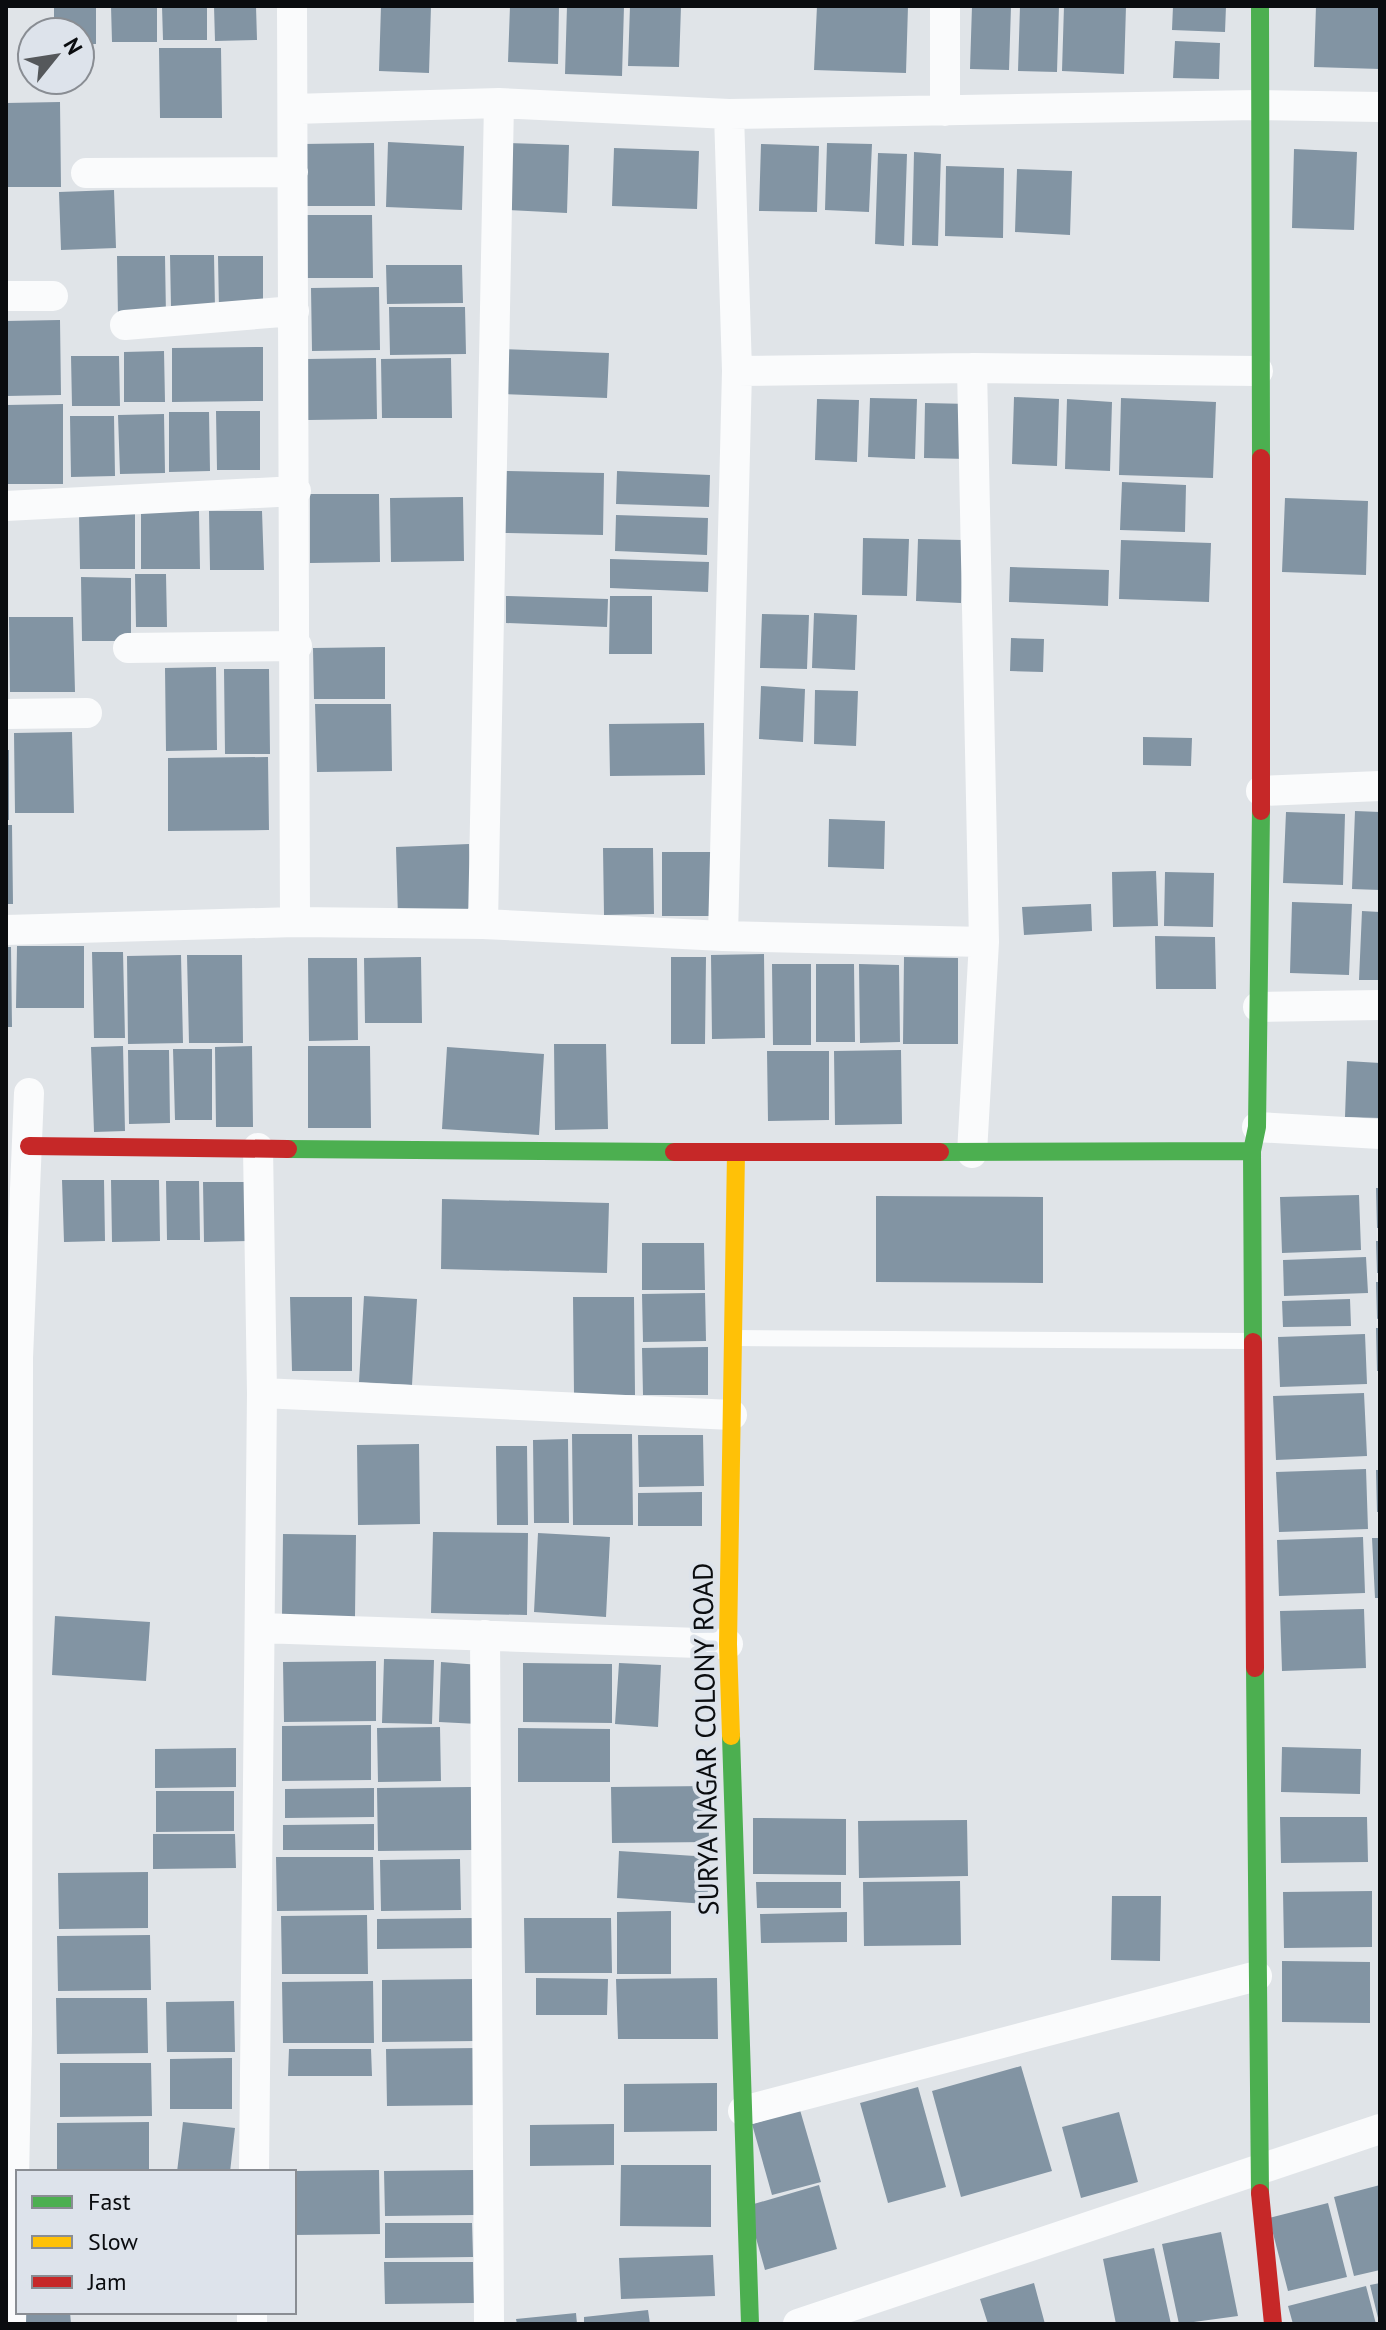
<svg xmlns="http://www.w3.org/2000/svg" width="1386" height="2330" font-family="'PT Sans',sans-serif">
<rect width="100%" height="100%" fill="#e0e4e8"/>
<!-- building -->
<path fill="#8294a3" d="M54,6H96V44H80V32H54Z
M111,6H157V42H112Z
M162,6H207V40H163Z
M214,6H256L257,40L215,41Z
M381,6H431L429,73L379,71Z
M510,6H559L558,64L508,62Z
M567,6H624L622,76L565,74Z
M630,6H681L679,67L628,66Z
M817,6H908L906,73L814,70Z
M972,6H1011L1009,70L970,69Z
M1020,6H1059L1057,72L1018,71Z
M1064,6H1126L1124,74L1062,71Z
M1173,6H1226L1225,32L1172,30Z
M1316,6H1380V69L1314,67Z
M1175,41L1220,43L1219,79L1173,78Z
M159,48H221L222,118H160Z
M60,102L61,187H6V103Z
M388,142L464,146L462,210L386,207Z
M374,143L375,206H304L303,144Z
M508,143L569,145L567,213L506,210Z
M827,143L872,144L869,212L825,210Z
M761,144L819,146L817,212L759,211Z
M614,148L699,151L697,209L612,206Z
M1294,149L1357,152L1354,230L1292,228Z
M914,152L941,154L938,246L912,245Z
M878,153L907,154L904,246L875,244Z
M946,166L1004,168L1003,238L945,236Z
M1017,169L1072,171L1070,235L1015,232Z
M114,190L116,248L61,250L59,192Z
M301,215H372L373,278H302Z
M170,255H214L215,308H171Z
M117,256H165L166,317L118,318Z
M218,256H263V310H219Z
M386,265H462L463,303L387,304Z
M379,287L380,350L312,351L311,288Z
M389,307H465L466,354L390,355Z
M60,320L61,395L6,396V321Z
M263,347V401L172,402V348Z
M504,349L609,353L607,398L502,394Z
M164,351L165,402H124V352Z
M71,356H119L120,406H72Z
M376,358L377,419L308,420L307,359Z
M451,358L452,418H382L381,359Z
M1014,397L1059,399L1057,466L1012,464Z
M870,398L917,399L915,459L868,457Z
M1121,398L1216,402L1213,478L1119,475Z
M817,399L859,400L857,462L815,460Z
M1067,399L1112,402L1110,471L1065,469Z
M925,403L970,404L968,459L924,458Z
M63,404V484H7L6,405Z
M216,411H260V470H217Z
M169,412H209L210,471L169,472Z
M164,414L165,473L120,474L118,415Z
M70,416H114L115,476L71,477Z
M505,471L604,473L603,535L504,533Z
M617,471L710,475L709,507L616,504Z
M1122,482L1186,485L1185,532L1120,530Z
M310,494H379L380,562L310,563Z
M463,497L464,561L391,562L390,498Z
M1285,498L1368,501L1366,575L1282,572Z
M141,511H199L200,569H141Z
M209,511H262L264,570H210Z
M79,513H135V569H80Z
M616,515L708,518L707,555L615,551Z
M863,538L909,539L907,596L862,595Z
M918,539L963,540L961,603L916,601Z
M1121,540L1211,543L1209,602L1119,599Z
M610,559L709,562L708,592L610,588Z
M1010,567L1109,570L1108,606L1009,602Z
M135,574H166L167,627H136Z
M81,577L131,578V641H82Z
M506,596L608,599L607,627L506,623Z
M610,596H652V654H609Z
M814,613L857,615L855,670L812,668Z
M762,614L809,615L807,669L760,668Z
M9,617H73L75,692H10Z
M1011,638L1044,639L1043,672L1010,671Z
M385,647V699H314L313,648Z
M216,667L217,750L166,751L165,668Z
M224,669H269L270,754H225Z
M761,686L805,689L803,742L759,739Z
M815,690L858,691L856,746L814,744Z
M315,704H391L392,771L317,772Z
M704,723L705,775L610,776L609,724Z
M72,732L74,813H15L14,733Z
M1143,737L1192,738L1191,766L1143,765Z
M6,750H9V820H6Z
M268,757L269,830L168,831V758Z
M1355,811L1380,812V890L1352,889Z
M1286,812L1345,814L1343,885L1283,883Z
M829,819L885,821L884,869L828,867Z
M6,825H12L13,904H6Z
M469,844L472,915L398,918L396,847Z
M603,848H653L654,914L604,915Z
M662,852H712V916H662Z
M1156,871L1158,926L1113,927L1112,872Z
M1165,872L1214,873L1213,927L1164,926Z
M1292,902L1352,904L1349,975L1290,973Z
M1091,904L1092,931L1024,935L1022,907Z
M1362,911L1380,912V980H1359Z
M1155,936L1215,937L1216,989H1156Z
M17,946H84V1008H16Z
M6,947H11L12,1027H6Z
M92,952H123L125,1038H94Z
M764,954L765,1038L712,1039L711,955Z
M181,955L183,1043L128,1044L127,956Z
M187,955H242L243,1043H189Z
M421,957L422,1023H365L364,958Z
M671,957H706L705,1044H671Z
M904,957L958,958V1044H903Z
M308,958H357L358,1040L309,1041Z
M772,964H811V1045H773Z
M816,964H854L855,1042H816Z
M859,964L899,965L900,1042L860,1043Z
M554,1044H606L608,1129L555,1130Z
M123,1046L125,1131L94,1132L91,1047Z
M252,1046L253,1127H216L215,1047Z
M308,1046H370L371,1128H308Z
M447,1047L544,1054L539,1135L442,1129Z
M173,1049H212V1120H175Z
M128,1050H169L170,1123L129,1124Z
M901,1050L902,1124L835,1125L834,1051Z
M767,1051H829V1120L768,1121Z
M1347,1061L1380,1063V1118L1345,1117Z
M62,1180H104L105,1241L64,1242Z
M111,1180H159L160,1241L112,1242Z
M166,1181H199L200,1240H167Z
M203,1182H247L248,1241L204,1242Z
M1376,1188H1380V1228H1377Z
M1359,1195L1361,1250L1282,1253L1280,1197Z
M876,1196L1043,1197V1283L876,1282Z
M442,1199L609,1203L607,1273L441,1269Z
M1376,1241H1380V1273H1377Z
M642,1243H704L705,1290H642Z
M1366,1257L1368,1293L1284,1296L1283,1260Z
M1376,1282H1380V1318L1377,1319Z
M705,1293L706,1341L643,1342L642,1294Z
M364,1296L417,1299L412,1385L359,1382Z
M290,1297H352V1371H292Z
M573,1297H634L635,1395H574Z
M1350,1299L1351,1326L1283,1327L1282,1301Z
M1376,1328H1380V1371H1377Z
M1365,1334L1367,1384L1280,1387L1278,1337Z
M708,1347V1395H643L642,1348Z
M1364,1393L1367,1456L1276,1460L1273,1396Z
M572,1434H632L633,1525H573Z
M638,1435H703L704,1486L639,1487Z
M568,1439L569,1523H534L533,1440Z
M419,1444L420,1524L358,1525L357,1445Z
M496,1446H527L528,1525H497Z
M1366,1469L1368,1529L1279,1532L1276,1472Z
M1376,1470H1380V1512H1377Z
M702,1492V1526H638V1493Z
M433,1532L528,1533L527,1615L431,1613Z
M538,1533L610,1537L606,1617L534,1612Z
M283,1534L356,1535L355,1617L282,1616Z
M1363,1537L1365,1593L1279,1596L1277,1540Z
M1372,1538H1380V1598H1375Z
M1364,1609L1366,1668L1282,1671L1280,1611Z
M55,1616L150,1622L146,1681L52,1675Z
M384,1659L434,1660L432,1724L382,1723Z
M376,1661V1721L284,1722L283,1662Z
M441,1662L480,1665L478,1724L439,1722Z
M523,1663L612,1664V1723L523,1722Z
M619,1663L661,1665L658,1727L615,1724Z
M371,1725V1780L282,1781V1726Z
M440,1727L441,1781L378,1782L377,1728Z
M518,1728L610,1729V1782H518Z
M1282,1747L1361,1749L1360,1794L1281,1792Z
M236,1748V1787L155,1788V1749Z
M708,1786L709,1842L612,1843L611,1787Z
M471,1787L472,1850L378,1851L377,1788Z
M374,1788V1817L285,1818V1789Z
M156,1791H234V1831L156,1832Z
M1280,1817H1367L1368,1862L1281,1863Z
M753,1818L846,1819V1875L753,1874Z
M967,1820L968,1876L859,1878L858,1821Z
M374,1824V1850H283V1825Z
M153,1834H235L236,1868L153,1869Z
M619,1851L710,1857L707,1904L617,1898Z
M276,1857H373L374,1910L277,1911Z
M460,1859L461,1910L381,1911L380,1860Z
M148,1872V1928L59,1929L58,1873Z
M960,1881L961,1945L864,1946L863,1882Z
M756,1882H841V1908H757Z
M1372,1891V1947L1284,1948L1283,1892Z
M1112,1896H1161L1160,1961L1111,1960Z
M671,1911V1974H617V1912Z
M847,1912V1942L761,1943L760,1914Z
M367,1915L368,1974H282L281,1916Z
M474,1918L475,1948L377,1949V1919Z
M524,1918H611L612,1973H525Z
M150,1935L151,1990L58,1991L57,1936Z
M1282,1961L1370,1962V2023L1282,2022Z
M536,1978L608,1979L607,2015H536Z
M717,1978L718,2039H618L616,1979Z
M475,1979L476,2041L382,2042V1980Z
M373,1981L374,2043H283L282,1982Z
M56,1998H147L148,2053L57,2054Z
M234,2001L235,2052H167L166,2002Z
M479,2048L481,2105L387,2106L386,2049Z
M289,2049H371L372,2076H288Z
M232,2058V2109H170V2059Z
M60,2063H151L152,2116L60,2117Z
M1021,2066L1052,2171L961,2197L932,2091Z
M717,2083V2131L624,2132V2084Z
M918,2087L946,2187L888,2203L860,2103Z
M800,2110L821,2182L772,2195L752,2124Z
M1119,2112L1138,2182L1081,2198L1062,2127Z
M149,2122V2172H57V2123Z
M183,2122L235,2128L230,2172H177Z
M614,2124V2165L530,2166V2125Z
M621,2165H711V2227L620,2226Z
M379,2170L380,2234L294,2235V2171Z
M474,2170V2215L385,2216L384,2171Z
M819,2185L837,2249L765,2270L747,2206Z
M1380,2185V2270L1354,2276L1334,2197Z
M1328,2203L1347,2277L1288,2291L1269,2218Z
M385,2223H472L473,2257L385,2258Z
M1221,2232L1238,2316L1179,2324L1162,2244Z
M1154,2248L1171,2324H1116L1103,2259Z
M713,2255L715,2296L621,2299L619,2258Z
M384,2262H473L474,2303L385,2304Z
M1034,2283L1045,2324H988L980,2299Z
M1380,2283V2321L1379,2322L1370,2285Z
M1366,2286L1376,2324H1293L1288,2306Z
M648,2310L650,2324H584V2317Z
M37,2312H70L71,2324H14L13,2315Z
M576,2313L577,2324H517L516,2319Z"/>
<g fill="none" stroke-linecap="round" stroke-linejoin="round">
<!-- lane -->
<path stroke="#fafbfc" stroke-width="16" d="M735,1338L1251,1341"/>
<!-- street -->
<path stroke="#fafbfc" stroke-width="30" d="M292,6L295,922
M293,109L499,103L729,114L1258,105L1380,107
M945,111V6
M86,173L293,172
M6,296H53
M125,325L294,311
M972,368L984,942L972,1153
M737,371L972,368L1258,371
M6,506L296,491
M128,648L297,646
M6,714L87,713
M1261,791L1380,786
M483,924L499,103
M6,930L295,922L483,924L723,936L984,942
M723,936L737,371L729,114
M1258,1007L1380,1005
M1257,1127L1380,1134
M6,1358H18L17,2033L11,2324
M18,1358L29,1093
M262,1393L732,1415
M260,1628L728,1644
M485,1635L489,2324
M743,2111L1257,1976
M254,2172L262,1393L258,1148
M252,2324V2312
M798,2324L1380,2129"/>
<!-- fast -->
<path stroke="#4caf50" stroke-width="18" d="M1260,6L1261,458
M288,1149L674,1152
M940,1152L1252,1151
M1253,1342L1252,1151L1257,1127L1261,811
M1255,1668L1260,2193
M731,1736L750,2324"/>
<!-- slow -->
<path stroke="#ffc107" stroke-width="18" d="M731,1736L728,1644L736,1153"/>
<!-- jam -->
<path stroke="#c62828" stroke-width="18" d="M1261,458V811
M29,1146L288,1149
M674,1152H940
M1253,1342L1255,1668
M1260,2193L1273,2324"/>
</g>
<g text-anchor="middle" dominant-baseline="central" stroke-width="8" stroke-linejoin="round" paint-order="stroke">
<!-- street labels -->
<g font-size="28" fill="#0a0c0f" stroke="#dde3eb">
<text transform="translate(705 1739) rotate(-91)">SURYA NAGAR COLONY ROAD</text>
</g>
</g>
<!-- border -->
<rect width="1386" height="2330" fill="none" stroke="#0a0c0f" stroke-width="16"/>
<!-- legend -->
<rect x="16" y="2170" width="280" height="144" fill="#dde3eb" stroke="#898d93" stroke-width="2"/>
<rect x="32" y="2196" width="40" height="12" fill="#4caf50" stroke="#898d93" stroke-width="2"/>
<text x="88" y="2210" font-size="24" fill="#0a0c0f">Fast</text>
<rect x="32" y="2236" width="40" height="12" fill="#ffc107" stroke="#898d93" stroke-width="2"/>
<text x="88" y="2250" font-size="24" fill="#0a0c0f">Slow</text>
<rect x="32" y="2276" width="40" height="12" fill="#c62828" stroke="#898d93" stroke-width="2"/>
<text x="88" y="2290" font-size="24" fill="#0a0c0f">Jam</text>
<!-- north arrow -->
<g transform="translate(56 56) rotate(60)"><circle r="38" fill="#dde3eb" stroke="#898d93" stroke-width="2"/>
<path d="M0-6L14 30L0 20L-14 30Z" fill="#55585b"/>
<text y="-12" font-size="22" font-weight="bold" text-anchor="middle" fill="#0a0c0f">N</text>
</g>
</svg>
